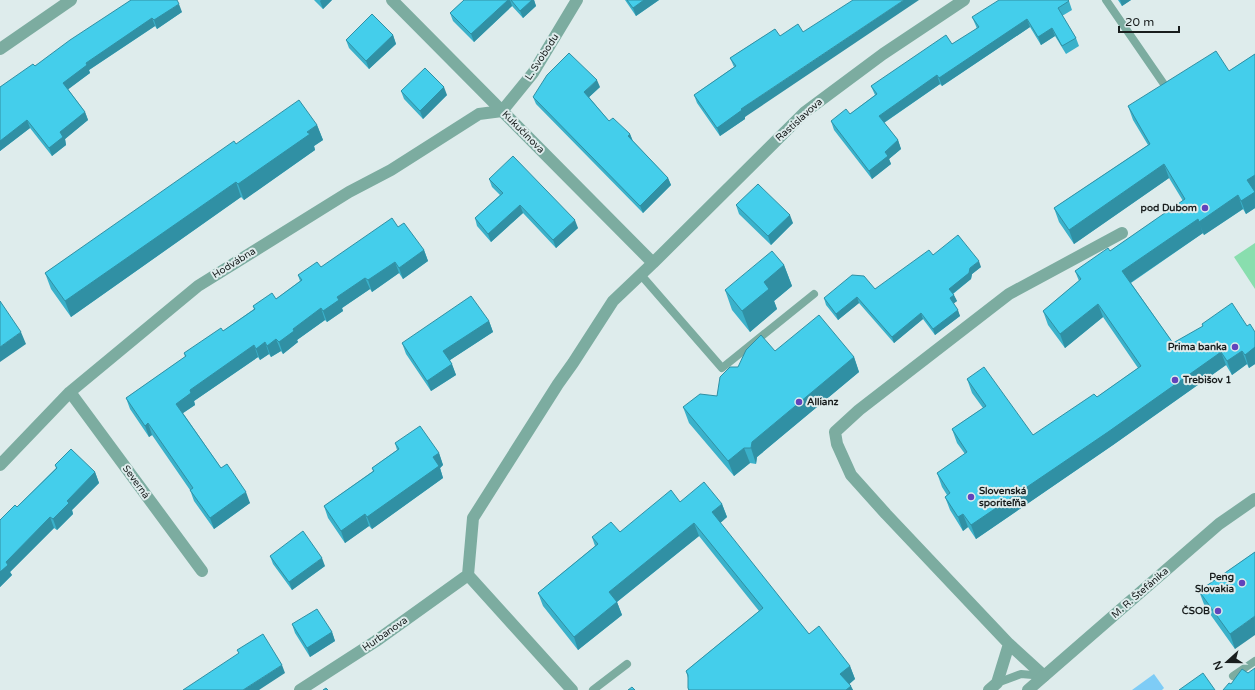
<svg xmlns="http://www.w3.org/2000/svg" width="1255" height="690" font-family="'Varela Round',sans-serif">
<rect width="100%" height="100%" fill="#deecec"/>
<!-- green -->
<path fill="#89deae" d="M1255,243V289L1234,257Z"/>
<!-- water -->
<path fill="#7eccf6" d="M1154,674L1164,688L1162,690H1132Z"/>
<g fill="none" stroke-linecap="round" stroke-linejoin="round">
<!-- service -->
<path stroke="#7caca0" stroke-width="8" d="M1106,0L1168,90
M641,275L722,368L814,294
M1233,676L1255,661
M997,683L1021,674L1044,676
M593,690L627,664"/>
<!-- minor -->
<path stroke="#7caca0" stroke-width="12" d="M392,0L653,263
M0,49L71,0
M70,392L202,571
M0,465L70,392L198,286L349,192L391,170L479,114L502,111L533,73L577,0
M1044,676L1009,644L886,514L851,475L837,444L835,432L859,410L1009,294L1122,233
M300,690L376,641L468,575
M572,690L468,575L473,518L558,384L573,363L613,301L653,263L805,112L883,54L964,0
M989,690L997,683L1009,644"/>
<!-- tertiary -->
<path stroke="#7caca0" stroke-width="12" d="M1028,690L1219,524L1255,499"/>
</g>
<!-- wall -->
<path fill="#3ab1ca" d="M131,0L182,12L157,29L155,26L89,70L90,73L68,89L85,112L88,120L65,139L66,145L52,156L30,128L0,151V87L35,66Z
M314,0H332L323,9Z
M464,0H534L536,6L523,18L512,6L474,42L453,21L450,13Z
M625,0H659L636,16Z
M1118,0H1131L1122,6Z
M1069,1L1072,10L1062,16L1076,38L1079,46L1066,54L1055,36L1041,45L1030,27L942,86L940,84L884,123L898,140L901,149L889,159L891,164L872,179L834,130L831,121L850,114L875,95L871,86L952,44L977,29L976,26L972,17Z
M775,29L745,117V119L720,136L697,103L694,95L734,67L730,58Z
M393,35L396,44L369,69L349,48L346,40Z
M1255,54V208L1246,214L1243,209L1204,235L1203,233L1131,283L1173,343L1203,327L1202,324L1247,326L1255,332V364L1249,368L1247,364L1232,375L1226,365L1113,445L976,539L968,527L963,531L950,510L945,497L947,495L942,487L937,473L965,454L957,443L952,429L983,408L972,393L967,379L1033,435L1097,397L1138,368L1103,317L1065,348L1048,325L1043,311L1079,281L1075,271L1110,251L1183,201L1169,178L1074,244L1059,222L1054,208L1148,145L1133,120L1128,106L1229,71Z
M600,87L589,97L609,121L630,134L633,141L668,178L671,185L643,213L536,104L533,97Z
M401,91L447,95L423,119L404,99Z
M317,125L323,140L314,146L315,150L244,200L241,197L71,317L51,289L45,273L236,144Z
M489,179L578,228L556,248L523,213L491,242L477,226L475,218L500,195L492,187Z
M736,205L793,223L771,245L739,214Z
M398,227L424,250L428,261L403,279L399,273L372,292L370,289L342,308L343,311L327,322L325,320L297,340L298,342L283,354L281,351L271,357L269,354L260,360L258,357L194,401L195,405L183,413L221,468L250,503L214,529L194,501L190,490L152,435L149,437L130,409L126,398L185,357L184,353L223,331L254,309L253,306L276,299L300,281L298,275L321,267Z
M933,255L981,267L972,274L971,279L953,294L957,301L953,303L960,316L935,335L923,319L894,343L859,303L838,320L826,305L824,298L875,289Z
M784,265L792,286L774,301L777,309L750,332L732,310L725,290Z
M489,321L493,332L450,360L456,375L431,391L406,354L402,343Z
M775,351L854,357L859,372L757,457L756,464L750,463L734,476L689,423L683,407L717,396L738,367Z
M395,443L439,453L443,465L440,468L443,478L372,529L369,526L345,543L328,518L324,506L373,471L372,468L397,450Z
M55,465L95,472L99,483L72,510L73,514L57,530L54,528L10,572L12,575L0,587V520L17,507L56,468Z
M680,502L722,504L727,517L720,523L809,634L850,666L855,679L849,684L853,690H688V678L686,671L759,611L699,536L617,602L622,615L578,650L543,606L538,593L595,546L592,537L620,532Z
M1255,552L1235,649L1205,607L1199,591Z
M270,556L325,566L292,590L273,564Z
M292,624L332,632L335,641L310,657L295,633Z"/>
<!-- shaded-wall -->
<path fill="#3090a4" d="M321,0H332L323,9L320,1Z
M508,0H510L512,6L474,42L471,34Z
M532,0H534L536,6L523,18L520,11Z
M644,0H659L636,16L633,8Z
M904,0H919L745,117V119L720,136L717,128L741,109Z
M1120,0H1131L1122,6Z
M179,4L182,12L157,29L154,20Z
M152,18L155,26L89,70L90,73L66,91L63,83L86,63Z
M1027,19L1030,27L942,86L939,78Z
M1052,28L1055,36L1041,45L1038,37Z
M393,35L396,44L369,69L366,61Z
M937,75L940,84L882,124L879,116Z
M597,80L600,87L587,99L584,92Z
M444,87L447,95L423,119L420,111Z
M85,112L88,120L65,139L66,145L52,156L49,148L60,132Z
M27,120L30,128L0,151V141Z
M317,125L323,140L314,146L315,150L244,200L238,184Z
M630,134L633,142L628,136Z
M898,140L901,149L889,159L891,164L872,179L869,171L885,152Z
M1164,164L1169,178L1074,244L1069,230Z
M1255,175V208L1246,214L1241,201L1247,180Z
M668,178L671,185L643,213L640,206Z
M236,182L241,197L71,317L65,301Z
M1238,195L1243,209L1204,235L1199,222Z
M520,205L523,213L491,242L488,234Z
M790,215L793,223L771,245L768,236Z
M1198,219L1203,233L1127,285L1122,271Z
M575,220L578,228L556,248L553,240Z
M424,250L428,261L403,279L399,268Z
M979,261L981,267L972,274L971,279L951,295L949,289L970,268Z
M395,262L399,273L372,292L368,280Z
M784,265L792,286L774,301L777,309L750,332L742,311L764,282Z
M365,278L370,289L342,308L343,311L327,322L323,311L337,297Z
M954,295L957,301L952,305L950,298Z
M857,297L859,303L838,320L836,314Z
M1098,304L1103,317L1065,348L1060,334Z
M321,308L325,320L297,340L298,342L283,354L279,342L293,329Z
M958,310L960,316L935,335L933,329Z
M921,313L923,319L894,343L892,337Z
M489,321L493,332L447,362L443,351Z
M21,332L26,344L0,362V347Z
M276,339L281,351L271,357L267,346Z
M265,342L269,354L260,360L256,349Z
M254,345L258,357L194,401L195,405L180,415L176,404L190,390Z
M1255,347V364L1249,368L1245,355Z
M1242,351L1247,364L1232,375L1227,361Z
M1221,352L1226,365L1113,445L976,539L971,525Z
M854,357L859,372L757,457L756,464L751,448L752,442Z
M452,364L456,375L431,391L427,381Z
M148,423L152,435L149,437L145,426Z
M744,448L750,463L734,476L728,461Z
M439,453L443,465L440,468L443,478L372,529L367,517L433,457Z
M95,472L99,483L72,510L73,514L57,530L53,519L67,501Z
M246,492L250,503L214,529L210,518Z
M722,504L727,517L717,526L712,512Z
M365,514L369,526L345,543L341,531Z
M963,514L968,527L963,531L958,517Z
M50,517L54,528L10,572L12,575L0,587V572L6,562Z
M694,523L699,536L613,605L609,592Z
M322,558L325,566L292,590L289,582Z
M617,602L622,615L578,650L574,637Z
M1255,616V635L1235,649L1230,634Z
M332,632L335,641L310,657L307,648Z
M282,665L285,673L259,690H243Z
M850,666L855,679L845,688L840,674Z
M851,686L853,690H846Z"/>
<!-- building -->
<path fill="#44ceeb" stroke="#3090a4" d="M131,0H177L179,4L154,20L152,18L86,63L87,65L63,83L85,112L60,132L63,137L49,148L27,120L0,141V87L33,64L35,66L70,40Z
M464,0H508L471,34L450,13Z
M511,0H532L520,11Z
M627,0H644L633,8Z
M853,0H904L741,109L742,110L717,128L694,95L736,66L730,58L775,29L780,36L798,24L803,32Z
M999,0H1068L1069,1L1058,8L1076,38L1062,46L1052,28L1038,37L1027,19L939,78L937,75L879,116L898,140L885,152L888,156L869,171L831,121L846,109L850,114L877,94L871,86L946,35L952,44L979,27L972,17Z
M372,14L393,35L366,61L346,40Z
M1216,51L1229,71L1255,54V175L1247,180L1255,192L1241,201L1238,195L1199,222L1198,219L1122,271L1173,343L1203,326L1202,324L1232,303L1247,326L1250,324L1255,332V347L1245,355L1242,351L1227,361L1221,352L1108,432L971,525L963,514L958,517L945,497L950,493L937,473L967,452L952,429L986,406L967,379L984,367L1033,435L1094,394L1097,397L1141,366L1098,304L1060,334L1043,311L1081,279L1075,271L1108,248L1110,251L1185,199L1164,164L1069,230L1054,208L1150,144L1128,106Z
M569,53L597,80L584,92L609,121L613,118L630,134L628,136L668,178L640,206L533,97L547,75Z
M425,68L444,87L420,111L401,91Z
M299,100L317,125L307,132L310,134L238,184L236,182L65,301L45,273L234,141L236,144Z
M513,156L575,220L553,240L520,205L488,234L475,218L503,193L489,179Z
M758,184L790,215L768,236L736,205Z
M392,218L398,227L404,223L424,250L399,268L395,262L368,280L365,278L337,297L339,300L323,311L321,308L293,329L294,331L279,342L276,339L267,346L265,342L256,349L254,345L190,390L191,393L176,404L221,468L227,464L246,492L210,518L190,490L193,488L148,423L145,426L126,398L186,356L184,353L221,328L223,331L255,309L253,306L272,293L276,299L302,280L298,275L317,262L321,267Z
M958,235L979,261L970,268L969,273L949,289L954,295L950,298L958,310L933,329L921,313L892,337L857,297L836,314L824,298L852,275L864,276L875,289L929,250L933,255Z
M772,251L784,265L764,282L769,289L742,311L725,290Z
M471,296L489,321L443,351L452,364L427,381L402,343Z
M0,301L21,332L0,347Z
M819,315L854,357L752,442L751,448H744L728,461L683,407L700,394L717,396L720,377L730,367H738L746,350L761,335L775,351Z
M420,426L439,453L433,457L439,466L367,517L365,514L341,531L324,506L374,471L372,468L399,449L395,443Z
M71,449L95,472L67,501L69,503L53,519L50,517L6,562L8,565L0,572V520L15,505L17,507L57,468L55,465Z
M704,482L722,504L712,512L809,634L819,626L850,666L840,674L851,686L846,690H689L688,688V675L686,671L763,608L694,523L609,592L617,602L574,637L538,593L598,544L592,537L611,522L620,532L671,490L680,502Z
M303,531L322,558L289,582L270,556Z
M1255,552V616L1230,634L1199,591Z
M317,609L332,632L307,648L292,624Z
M263,634L282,665L243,690H183L239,653L237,650Z
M1255,668V690H1223L1229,683L1231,684L1242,669L1248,673Z
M1203,673L1215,690H1179Z
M632,687L635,690H628Z
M326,688L328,690H323Z"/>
<!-- markers -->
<g fill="#6143bb" stroke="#deecec" stroke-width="1.5">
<circle cx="1205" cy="208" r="4"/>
<circle cx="1235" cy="347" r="4"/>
<circle cx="1175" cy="380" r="4"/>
<circle cx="799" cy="402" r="4"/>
<circle cx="971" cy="497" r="4"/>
<circle cx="1242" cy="583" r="4"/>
<circle cx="1218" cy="611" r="4"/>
</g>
<g text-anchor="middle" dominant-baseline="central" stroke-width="4" stroke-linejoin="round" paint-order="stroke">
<!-- street labels -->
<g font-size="10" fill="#191e1e" stroke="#deecec">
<text transform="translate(542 57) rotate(-57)">L. Svobodu</text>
<text transform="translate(799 120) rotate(-42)">Rastislavova</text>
<text transform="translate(523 132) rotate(45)">Kukučínova</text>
<text transform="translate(234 263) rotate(-32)">Hodvábna</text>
<text transform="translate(136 482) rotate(54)">Severná</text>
<text transform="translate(1140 593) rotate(-41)">M. R. Štefánika</text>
<text transform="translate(385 634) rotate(-35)">Hurbanova</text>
</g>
<!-- poi labels -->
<g font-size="10" font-weight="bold" fill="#191e1e" stroke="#deecec" text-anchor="end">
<text x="1197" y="208">pod Dubom</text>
<text x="1227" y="347">Prima banka</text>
<text x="1183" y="380" text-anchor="start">Trebišov 1</text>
<text x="807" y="402" text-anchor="start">Allianz</text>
<text x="979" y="491" text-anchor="start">Slovenská<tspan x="979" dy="12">sporiteľňa</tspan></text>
<text x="1234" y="577">Peng<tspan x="1234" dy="12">Slovakia</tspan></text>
<text x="1210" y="611">ČSOB</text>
</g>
</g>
<!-- north arrow -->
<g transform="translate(1227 662) rotate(249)" stroke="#deecec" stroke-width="3" paint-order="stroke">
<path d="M0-3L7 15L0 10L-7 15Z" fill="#191e1e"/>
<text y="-6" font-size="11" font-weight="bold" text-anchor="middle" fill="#191e1e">N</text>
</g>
<!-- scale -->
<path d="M1119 26v6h60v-6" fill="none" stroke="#191e1e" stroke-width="2"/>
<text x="1125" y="26" font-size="12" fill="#191e1e" stroke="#deecec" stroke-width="3" paint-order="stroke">20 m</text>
</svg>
